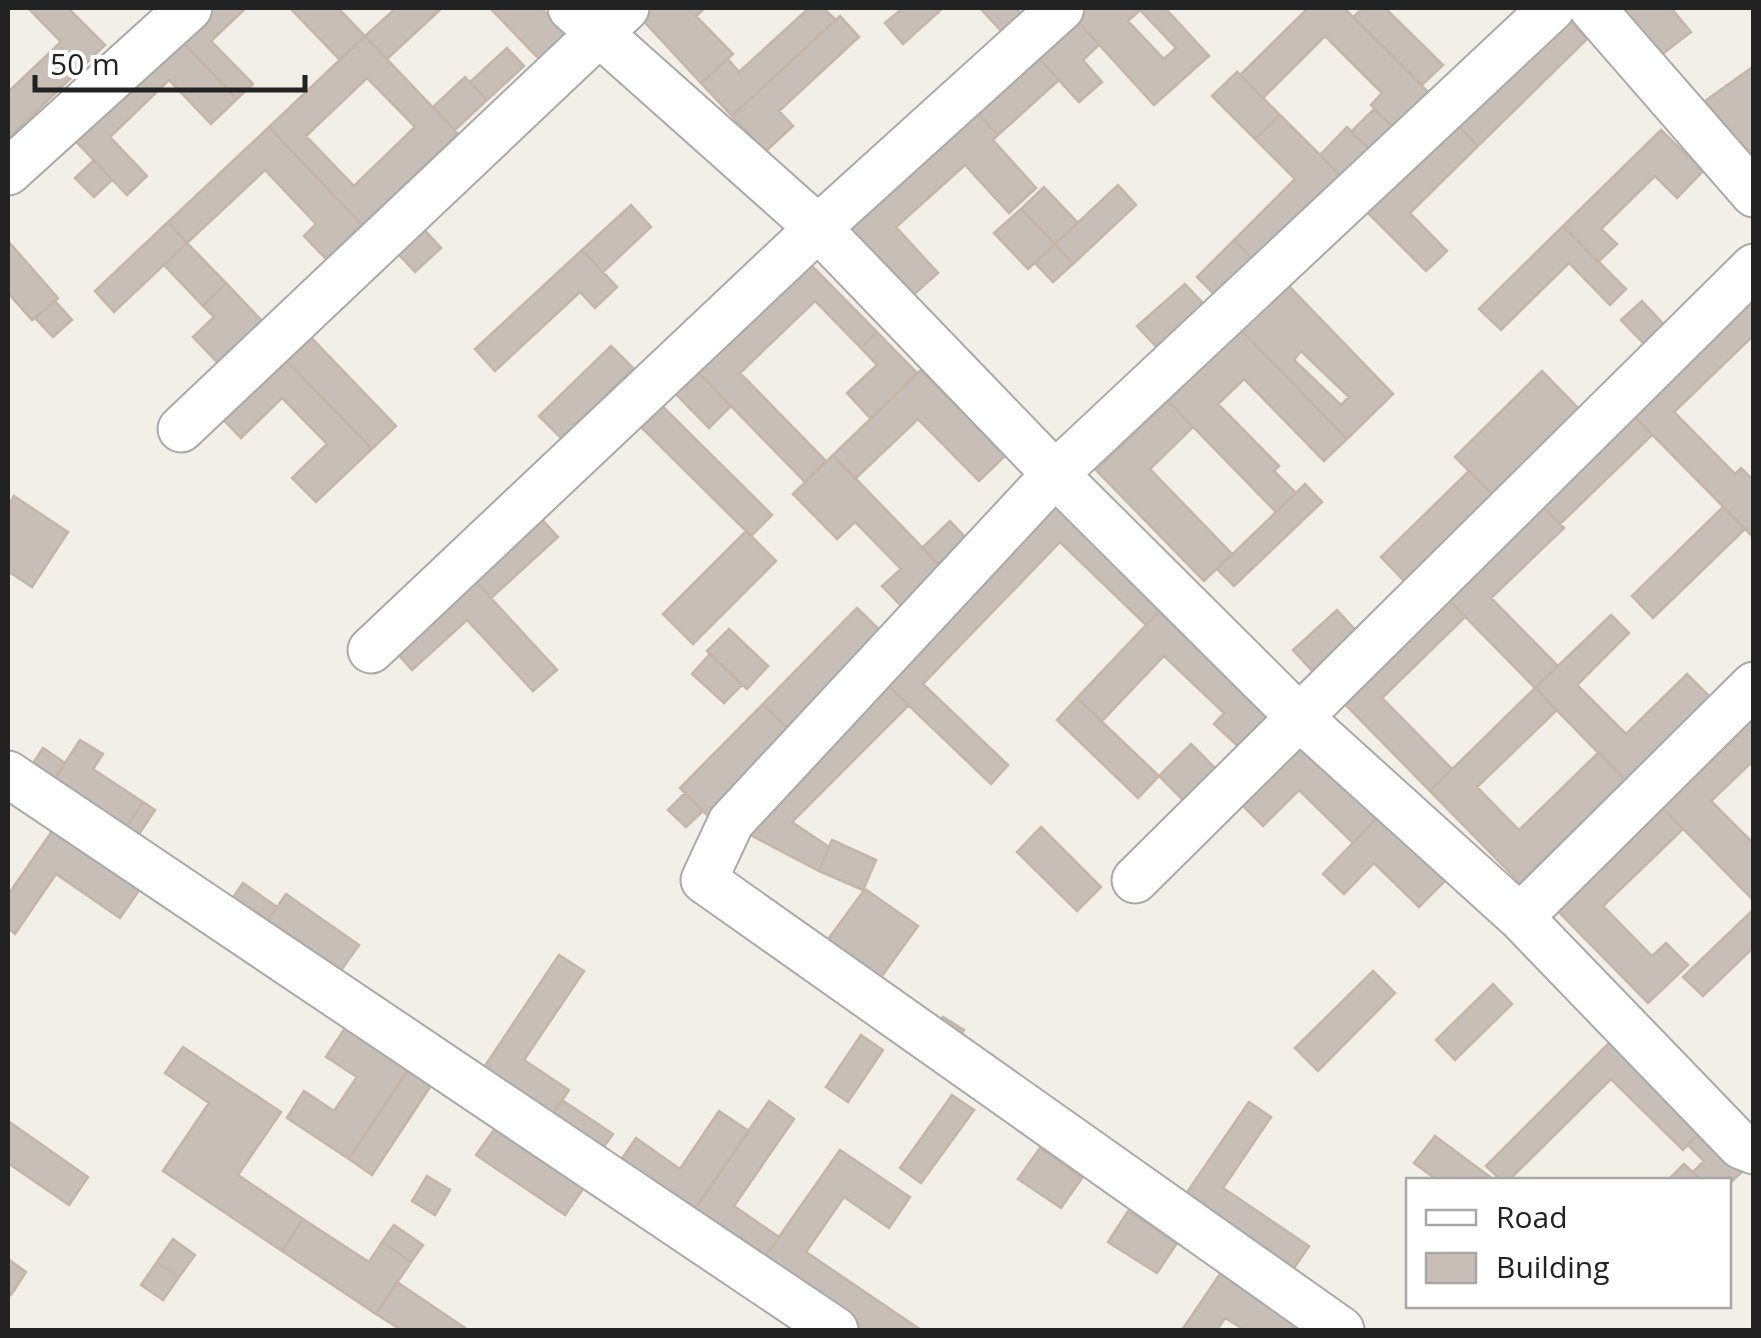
<svg xmlns="http://www.w3.org/2000/svg" width="1761" height="1338" font-family="'Open Sans',sans-serif">
<rect width="100%" height="100%" fill="#f2efe8"/>
<!-- building -->
<path fill="#c7beb7" stroke="#c5b5a9" stroke-width="2.5" fill-rule="evenodd" d="M28,8H68L105,45L8,139V92L61,42Z
M196,8H246L211,41L253,84L237,99L172,31Z
M290,8H338L365,36L340,60Z
M396,8H442L387,59L365,36Z
M490,8H541L566,34L539,59Z
M648,8H705L696,16L733,54L701,83L639,16Z
M809,8H823L836,20L732,116L701,83L728,59L739,72Z
M903,8H943L903,44L885,23Z
M980,8H1016L1022,15L1003,33Z
M1083,8H1165L1209,56L1154,105L1073,16ZM1140,10L1176,48L1164,59L1128,21Z
M1308,8H1344L1433,97L1398,132L1371,105L1382,93L1325,36L1263,98L1240,75Z
M1363,8H1385L1443,65L1422,85L1353,17Z
M1623,8H1671L1691,32L1661,55Z
M1562,13L1587,39L1478,146L1453,120Z
M840,16L859,37L779,111L793,126L765,152L732,116Z
M1073,16L1099,45L1083,60L1102,82L1079,102L1033,52Z
M172,31L237,99L211,124L169,80L110,137L147,176L127,195L66,131Z
M365,36L458,134L362,225L269,127ZM367,78L415,127L354,186L306,136Z
M507,48L524,66L487,100L470,82Z
M1033,52L1059,80L998,135L972,107Z
M1754,66V165L1705,101Z
M1237,72L1280,115L1255,139L1212,96Z
M465,77L487,100L455,130L433,107Z
M972,107L998,135L993,140L1036,188L1009,213L965,165L896,227L938,273L910,298L843,224Z
M1374,109L1392,126L1369,149L1351,132Z
M1280,115L1347,182L1261,267L1234,240L1295,179L1255,139Z
M1453,120L1478,146L1410,213L1447,251L1426,271L1363,208Z
M269,127L362,225L326,259L304,236L316,224L265,170L187,243L168,222Z
M1347,127L1372,152L1344,180L1320,155Z
M1661,130L1703,171L1677,198L1655,176L1601,229L1617,244L1598,262L1563,226Z
M94,160L112,180L94,197L75,178Z
M1118,185L1136,205L1073,264L1055,244Z
M1044,187L1078,223L1055,244L1021,209Z
M631,205L651,227L603,272L582,250Z
M1021,209L1055,244L1028,269L994,233Z
M168,222L187,243L114,312L95,291Z
M420,225L441,248L415,272L393,248Z
M1563,226L1626,289L1610,305L1569,263L1501,330L1479,309Z
M1234,240L1256,262L1219,299L1197,277Z
M8,241L58,298L32,320L8,293Z
M187,243L226,283L203,306L164,265Z
M1055,244L1073,264L1053,282L1035,263Z
M582,250L617,287L595,308L580,292L495,371L475,349Z
M805,259L877,332L861,348L815,301L740,373L826,461L805,482L693,367Z
M226,283L263,322L218,363L193,337L214,317L203,306Z
M1185,284L1212,313L1164,355L1137,326Z
M1288,285L1393,394L1347,439L1241,330ZM1301,351L1349,397L1341,405L1294,360Z
M1754,297V335L1674,412L1735,474L1741,468L1754,481V538L1633,415Z
M55,301L72,320L53,337L35,318Z
M1642,301L1669,330L1649,349L1621,320Z
M304,330L396,426L372,449L280,354Z
M1241,330L1347,439L1324,461L1244,379L1218,404L1279,466L1274,471L1296,493L1276,512L1168,401Z
M877,332L917,373L871,419L847,393L877,365L861,348Z
M611,346L633,368L562,439L539,416Z
M280,354L372,449L316,502L292,478L327,444L282,398L241,438L217,413Z
M693,367L731,406L709,428L671,389Z
M921,370L1005,456L979,481L918,419L855,479L833,455Z
M1542,371L1584,414L1497,499L1455,457Z
M1168,401L1193,427L1150,469L1232,554L1204,581L1096,470Z
M658,402L772,515L751,536L637,423Z
M1629,411L1652,435L1560,524L1537,501Z
M833,455L945,571L905,610L882,586L901,569L855,522L837,539L793,494Z
M1469,471L1497,499L1409,586L1381,557Z
M1305,484L1322,502L1234,586L1217,569Z
M14,496L68,532L32,587L8,571V506Z
M1054,499L1165,605L1146,625L1060,542L923,684L1008,765L991,784L881,679Z
M1537,501L1564,528L1491,598L1558,666L1535,688L1442,593Z
M1723,507L1745,529L1653,618L1632,596Z
M536,513L558,537L491,598L469,574Z
M950,521L967,539L940,566L922,548Z
M746,531L776,561L693,644L663,614Z
M469,574L557,670L533,691L467,620L412,670L390,645Z
M1442,593L1465,617L1382,698L1452,769L1430,791L1337,696Z
M1165,605L1276,710L1240,748L1214,724L1224,713L1164,656L1102,721L1077,698Z
M857,608L886,636L791,732L763,704Z
M1337,610L1358,633L1314,673L1293,650Z
M1611,615L1629,633L1577,685L1626,734L1687,674L1710,697L1625,780L1535,688Z
M729,629L768,666L747,689L707,651Z
M710,654L742,685L724,703L692,674Z
M881,679L909,705L792,822L829,847L819,871L737,828Z
M1535,688L1557,710L1477,787L1519,830L1599,752L1625,780L1520,883L1430,791Z
M1077,698L1159,776L1138,798L1057,720Z
M763,704L791,732L708,816L680,788Z
M1754,713V760L1711,801L1754,844V901L1656,801Z
M1299,739L1379,816L1353,843L1299,790L1263,826L1238,801Z
M80,740L103,754L93,769L143,802L123,832L51,785Z
M1191,744L1216,769L1184,801L1159,776Z
M43,748L65,763L52,782L30,768Z
M685,793L703,811L686,827L668,810Z
M1656,801L1683,829L1603,906L1652,956L1666,943L1688,965L1648,1003L1550,903Z
M143,802L155,810L135,840L123,832Z
M1379,816L1445,881L1419,907L1374,863L1344,894L1323,874Z
M55,827L142,886L120,918L56,874L15,934L8,928V895Z
M1041,827L1101,887L1077,911L1017,852Z
M832,840L876,860L863,890L819,871Z
M243,883L277,907L264,926L230,902Z
M865,889L918,926L871,991L818,953Z
M286,894L359,945L337,976L264,926Z
M1754,909V947L1703,996L1683,977Z
M559,955L584,971L524,1060L569,1090L548,1121L479,1075Z
M1373,971L1395,993L1318,1071L1295,1048Z
M1493,984L1512,1004L1455,1060L1436,1040Z
M943,1017L964,1030L953,1047L932,1034Z
M349,1022L412,1064L349,1159L287,1118L304,1091L334,1111L357,1077L326,1057Z
M861,1035L883,1050L848,1102L826,1087Z
M1614,1038L1704,1128L1683,1150L1611,1079L1509,1180H1501L1486,1166Z
M183,1047L281,1112L238,1175L303,1219L282,1251L163,1171L209,1103L165,1073Z
M409,1068L432,1084L372,1175L349,1159Z
M952,1095L974,1110L921,1183L900,1168Z
M562,1100L613,1134L598,1155L548,1121Z
M769,1101L794,1119L734,1206L779,1237L760,1264L690,1216Z
M1249,1102L1271,1117L1223,1188L1309,1246L1288,1277L1179,1204Z
M719,1111L749,1131L690,1216L617,1166L636,1138L680,1169Z
M8,1121L88,1177L69,1205L8,1163Z
M496,1127L585,1186L565,1215L476,1155Z
M1704,1128L1745,1169L1728,1185V1180H1701L1693,1172L1704,1161L1688,1145Z
M1435,1136L1494,1180H1437L1414,1163Z
M1040,1148L1082,1178L1061,1208L1018,1179Z
M840,1150L910,1197L889,1228L844,1197L806,1252L921,1330H857L760,1264Z
M1684,1164L1701,1180H1668Z
M427,1176L450,1190L435,1215L412,1201Z
M1128,1211L1177,1243L1157,1273L1108,1242Z
M303,1219L369,1262L382,1242L411,1262L376,1314L282,1251Z
M394,1225L423,1245L411,1262L382,1242Z
M173,1239L195,1255L179,1277L157,1262Z
M8,1259L26,1272L11,1295L8,1293Z
M157,1262L179,1277L163,1300L141,1285Z
M1222,1271L1298,1321L1292,1330H1245L1225,1318L1217,1330H1182Z
M397,1282L468,1330H401L376,1314Z"/>
<g fill="none" stroke-linecap="round" stroke-linejoin="round">
<!-- minor casing -->
<g stroke="#a9a9a9" stroke-width="49">
<path id="minor" d="M571,8L818,228L1055,474L1299,717L1520,917L1741,1146L1754,1151
M1592,8L1754,194
M8,172L189,8
M181,429L626,8
M371,650L818,228L1061,8
M8,774L835,1330
M1135,880L1754,267
M1520,917L1754,685
M1341,1330L704,880L731,822L1055,474L1552,8"/>
</g>
<!-- minor -->
<use href="#minor" stroke="#fff" stroke-width="45"/>
</g>
<!-- border -->
<rect width="1761" height="1338" fill="none" stroke="#222222" stroke-width="20"/>
<!-- legend -->
<rect x="1406" y="1178" width="325" height="130" fill="#ffffff" stroke="#a7a7a7" stroke-width="2.5"/>
<rect x="1426" y="1210" width="50" height="15" fill="#ffffff" stroke="#a7a7a7" stroke-width="2.5"/>
<text x="1496" y="1228" font-size="30" fill="#222222">Road</text>
<rect x="1426" y="1253" width="50" height="30" fill="#c7beb7" stroke="#a7a7a7" stroke-width="2.5"/>
<text x="1496" y="1278" font-size="30" fill="#222222">Building</text>
<!-- scale -->
<path d="M35 75v15h270v-15" fill="none" stroke="#222222" stroke-width="5"/>
<text x="50" y="75" font-size="30" fill="#222222" stroke="#ffffff" stroke-width="8" paint-order="stroke">50 m</text>
</svg>
